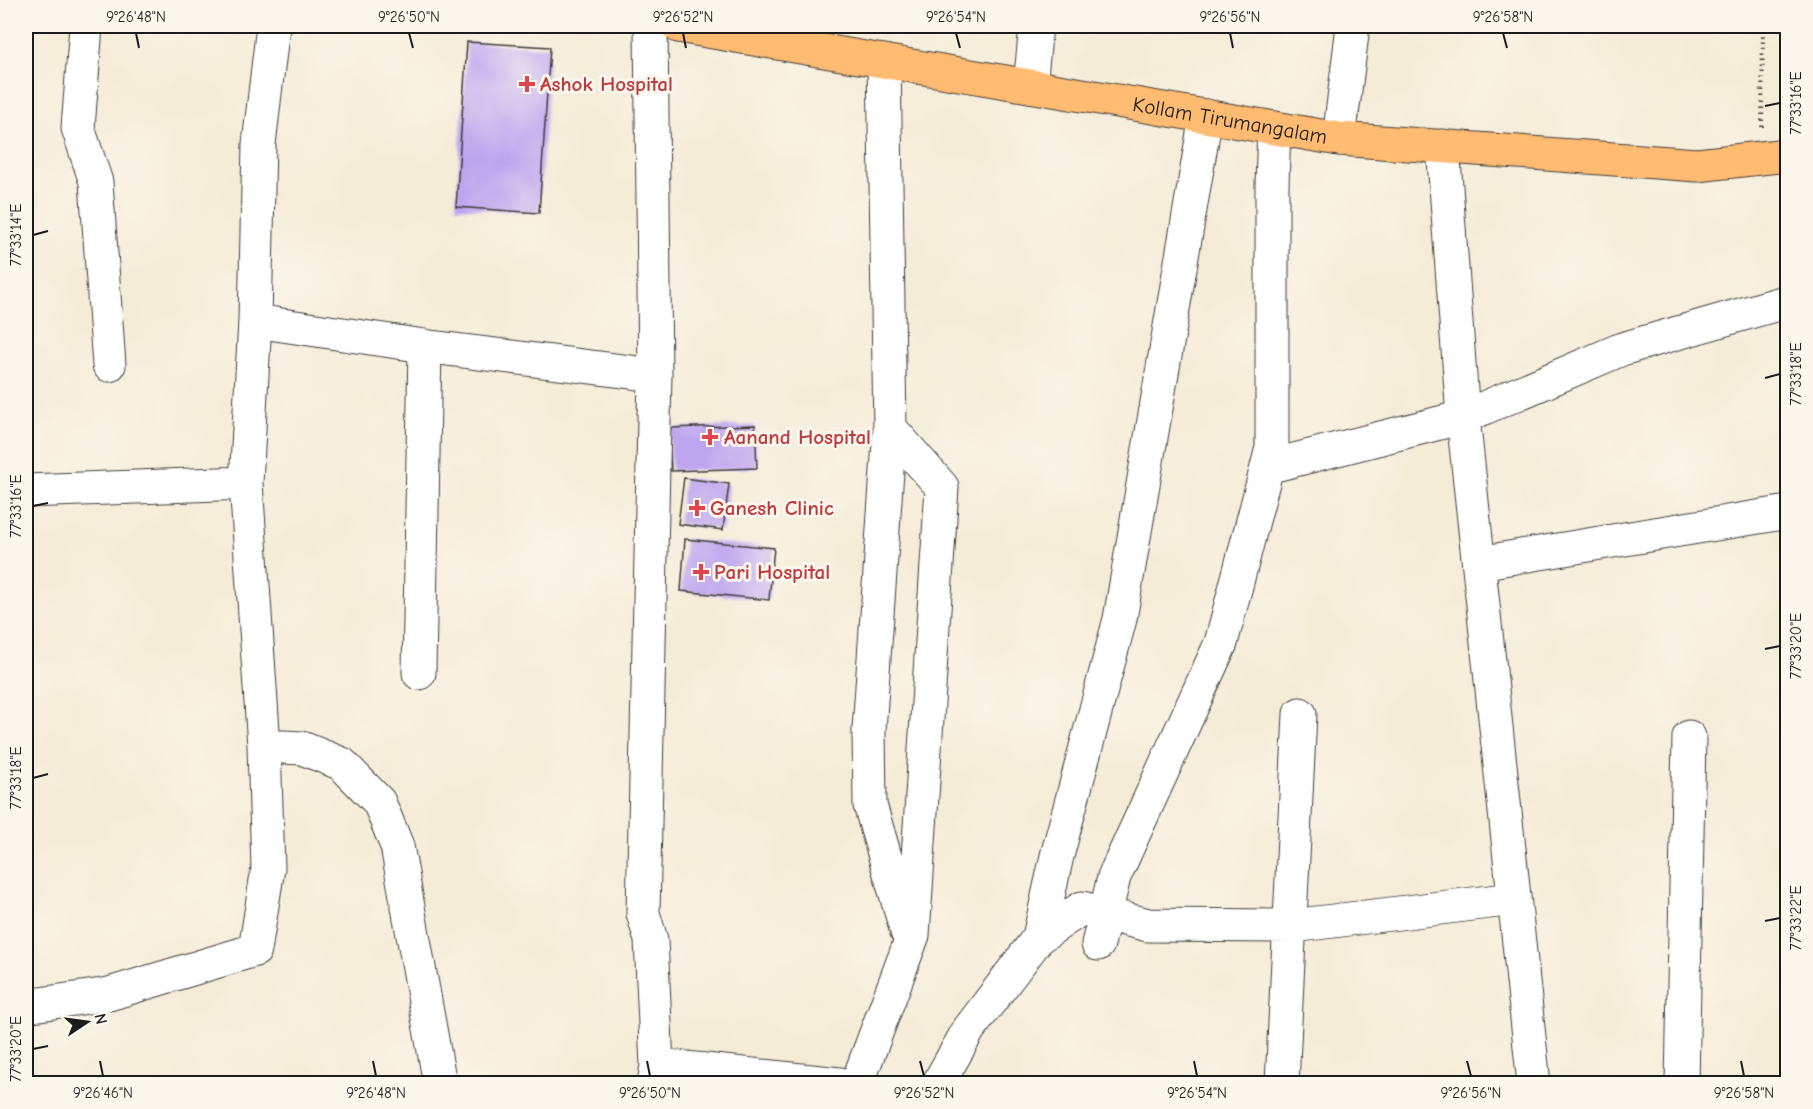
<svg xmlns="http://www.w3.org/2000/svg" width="1813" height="1109" font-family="'Comic Neue',sans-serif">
<rect width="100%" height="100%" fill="#fbf7ec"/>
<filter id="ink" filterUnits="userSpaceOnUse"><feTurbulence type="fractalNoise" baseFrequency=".0167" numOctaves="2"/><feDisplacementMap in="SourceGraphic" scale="12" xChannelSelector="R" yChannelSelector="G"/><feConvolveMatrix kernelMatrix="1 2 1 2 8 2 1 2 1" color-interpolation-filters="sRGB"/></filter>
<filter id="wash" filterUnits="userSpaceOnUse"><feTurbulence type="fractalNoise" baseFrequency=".008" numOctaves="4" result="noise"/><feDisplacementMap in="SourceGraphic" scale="24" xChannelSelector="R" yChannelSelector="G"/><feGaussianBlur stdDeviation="1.35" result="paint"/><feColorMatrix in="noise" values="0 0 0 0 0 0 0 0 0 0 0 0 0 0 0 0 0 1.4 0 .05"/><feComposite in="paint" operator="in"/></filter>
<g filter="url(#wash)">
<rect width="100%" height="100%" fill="#f5ecd8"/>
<g id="blocks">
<!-- building -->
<path fill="#bea6ef" d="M467,42L550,47L539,213L456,207Z
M755,425L757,468L671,471L669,428Z
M684,478L729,484L723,530L678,524Z
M685,539L774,548L769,600L681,591Z"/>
</g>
</g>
<g filter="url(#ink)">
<use href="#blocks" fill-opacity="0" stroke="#3d3b38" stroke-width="1.5"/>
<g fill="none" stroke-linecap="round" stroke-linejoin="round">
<!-- street casing -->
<g stroke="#3d3b38" stroke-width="35">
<path id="street" d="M86,26L78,128L96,182L109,365
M651,26L655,375L643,913L651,940L657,1065L654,1084
M884,61L890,428L869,730L870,805L907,932L913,935
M1030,86L1036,26
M1339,139L1353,26
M1443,146L1463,417L1534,1084
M255,321L431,347L655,375
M1267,467L1463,417L1622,349L1788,301
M26,491L246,483
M1479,563L1788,512
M419,673L425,346
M264,746L302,748L342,764L379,802L397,846L440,1084
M1039,937L1057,856L1120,619L1206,116
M1098,944L1114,877L1221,643L1272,448V185L1274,128
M26,1006L109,994L255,950L268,868L264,746L246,483L255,321L259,144L273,26
M657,1065L840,1084
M857,1084L913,935L942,487L890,428
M938,1084L969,1029L1039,937L1082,908L1148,925L1292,926L1514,899
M1282,1084L1300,714
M1682,1084L1689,737"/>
</g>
<!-- highway casing -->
<g stroke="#3d3b38" stroke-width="35">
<g id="highway">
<path id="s1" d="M678,26L1339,139L1697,165L1788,155"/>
</g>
</g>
<!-- path -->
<path stroke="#3d3b38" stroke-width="4" stroke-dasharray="1.5 4.5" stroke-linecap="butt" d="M1762,127L1763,26"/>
<!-- street -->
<use href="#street" stroke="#fff" stroke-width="33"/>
<!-- highway -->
<use href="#highway" stroke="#febb71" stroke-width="33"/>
</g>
</g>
<!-- ticks -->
<path fill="none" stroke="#1c1c1c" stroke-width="2" d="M136,33L139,48M409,33L413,48M683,33L686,48M956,33L960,48M1230,33L1233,48M1503,33L1507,48M1765,106L1780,103M33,235L48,231M1765,378L1780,374M33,506L48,503M1765,649L1780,646M33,778L48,774M1765,921L1780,918M33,1049L48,1046M100,1061L103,1076M373,1061L376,1076M647,1061L650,1076M920,1061L924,1076M1194,1061L1197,1076M1467,1061L1471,1076M1741,1061L1744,1076"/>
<!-- markers -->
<g fill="#e0444e" stroke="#fbf7ec" stroke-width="2">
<path d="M524 75h6v6h6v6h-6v6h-6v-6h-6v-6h6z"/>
<path d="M707 428h6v6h6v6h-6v6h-6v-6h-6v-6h6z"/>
<path d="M694 499h6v6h6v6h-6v6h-6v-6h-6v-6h6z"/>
<path d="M698 563h6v6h6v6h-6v6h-6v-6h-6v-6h6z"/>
</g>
<g text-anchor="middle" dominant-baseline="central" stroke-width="6" stroke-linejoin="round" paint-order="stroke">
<!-- health labels -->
<g font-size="21" font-weight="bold" fill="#be3a42" stroke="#fbf7ec" text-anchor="start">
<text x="540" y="84">Ashok Hospital</text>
<text x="724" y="437">Aanand Hospital</text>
<text x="710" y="508">Ganesh Clinic</text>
<text x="714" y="572">Pari Hospital</text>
</g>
<!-- street labels -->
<g font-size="21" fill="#1c1c1c" stroke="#fbf7ec">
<text stroke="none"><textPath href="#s1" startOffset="560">Kollam Tirumangalam</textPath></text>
</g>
</g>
<!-- margin -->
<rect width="1813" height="1109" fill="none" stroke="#fbf7ec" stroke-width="66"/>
<!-- north arrow -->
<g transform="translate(87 1022) rotate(77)" stroke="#fbf7ec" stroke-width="4.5" paint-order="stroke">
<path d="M0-4.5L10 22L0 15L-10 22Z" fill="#1c1c1c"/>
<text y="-9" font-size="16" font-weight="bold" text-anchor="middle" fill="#1c1c1c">N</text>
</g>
<rect x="33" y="33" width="1747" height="1043" fill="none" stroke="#1c1c1c" stroke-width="2"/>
<g font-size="15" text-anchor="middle" fill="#1c1c1c">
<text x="136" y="22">9°26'48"N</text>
<text x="409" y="22">9°26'50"N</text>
<text x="683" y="22">9°26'52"N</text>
<text x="956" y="22">9°26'54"N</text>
<text x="1230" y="22">9°26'56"N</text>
<text x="1503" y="22">9°26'58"N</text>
<text transform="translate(1796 103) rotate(-90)" y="5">77°33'16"E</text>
<text transform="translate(16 235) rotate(-90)" y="5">77°33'14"E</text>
<text transform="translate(1796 374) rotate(-90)" y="5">77°33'18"E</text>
<text transform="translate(16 506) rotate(-90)" y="5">77°33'16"E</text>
<text transform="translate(1796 646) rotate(-90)" y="5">77°33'20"E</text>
<text transform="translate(16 778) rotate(-90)" y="5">77°33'18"E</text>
<text transform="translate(1796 918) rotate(-90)" y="5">77°33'22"E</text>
<text transform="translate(16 1049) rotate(-90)" y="5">77°33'20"E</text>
<text x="103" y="1098">9°26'46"N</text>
<text x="376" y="1098">9°26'48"N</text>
<text x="650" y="1098">9°26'50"N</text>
<text x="924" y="1098">9°26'52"N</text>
<text x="1197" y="1098">9°26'54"N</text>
<text x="1471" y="1098">9°26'56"N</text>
<text x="1744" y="1098">9°26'58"N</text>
</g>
</svg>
